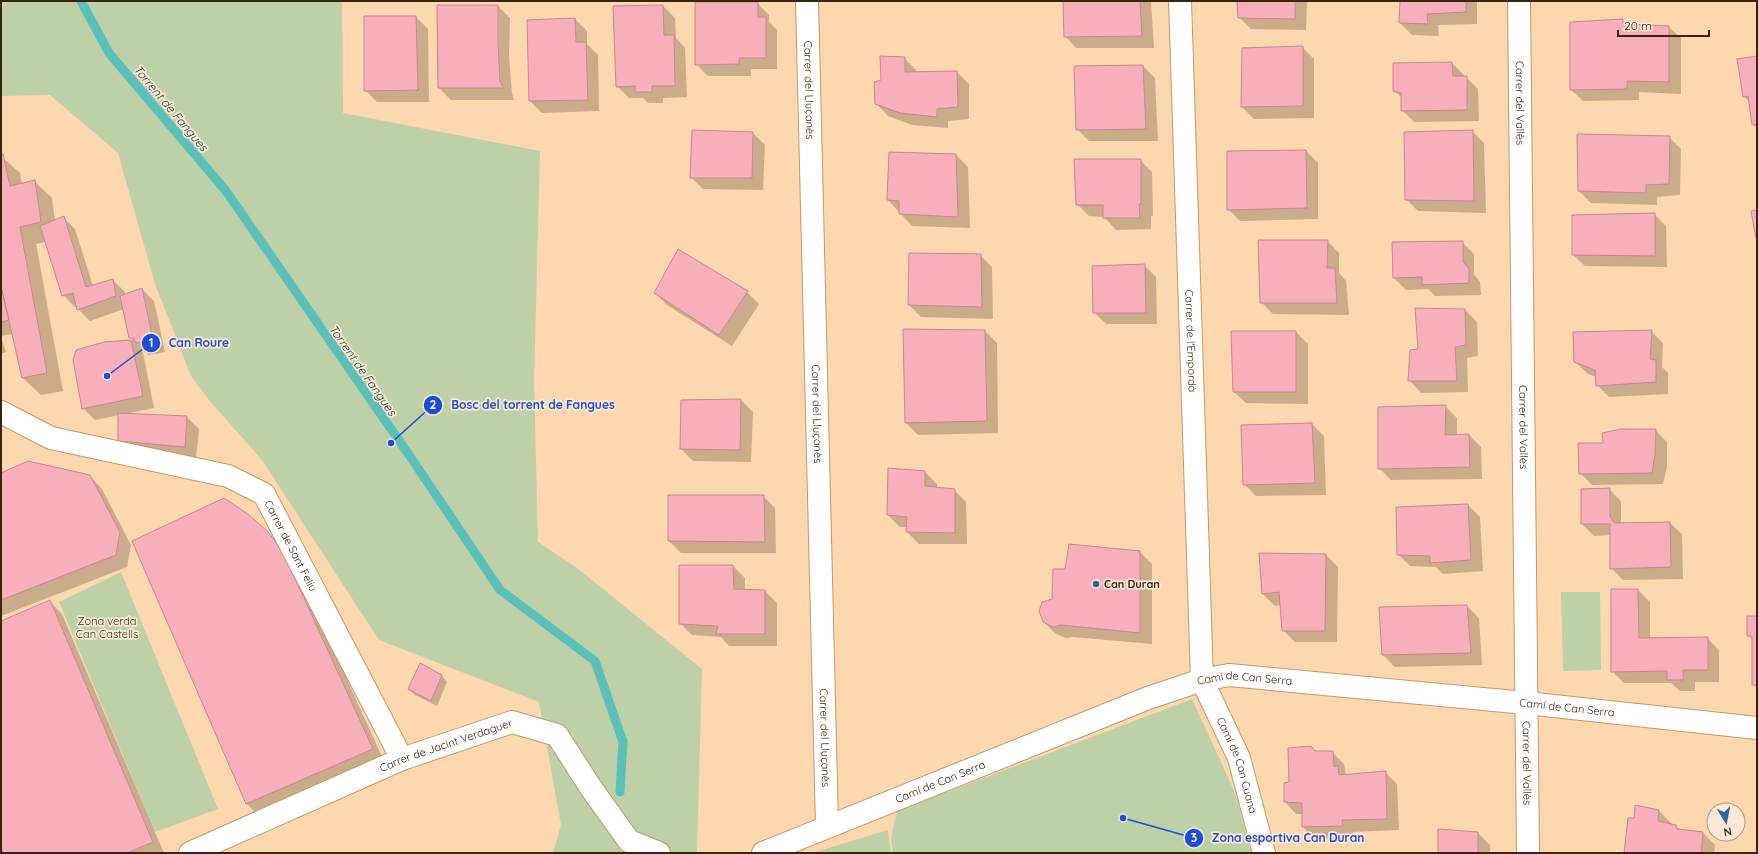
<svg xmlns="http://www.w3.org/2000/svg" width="1758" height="854" font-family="Quicksand,sans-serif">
<rect width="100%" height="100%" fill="#fdd7ae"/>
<!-- green -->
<path fill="#bdd0a8" d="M1,1H342L343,113L540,151L534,381L538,542L577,568L702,669L697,853H553L561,825L539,702L379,640L262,460L209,400L191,376L155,284L118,153L50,95L1,96Z
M121,572L218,809L155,832L59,602Z
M1561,592H1600L1601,670L1563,671Z
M1192,699L1236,795L1251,853H893L891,838L897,811Z
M888,830L891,853H812Z"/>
<!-- shadow -->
<path fill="#0003" d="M1064,1H1151L1154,48H1076L1065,36Z
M1238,1H1307L1306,30L1251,29L1239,17Z
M1401,1H1477V24L1438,25L1439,36L1412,35L1400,23Z
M757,3L769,15V22L777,30V69H751V76H708L696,64Z
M438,6H498L510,18L509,56L512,93L514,100H451L439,88Z
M663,6L675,18L676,38L685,48L687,97L663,98V103H648L643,98H629L617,86Z
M416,17L428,29L429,102H377L365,90Z
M575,19L587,31V44L598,55L599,111L542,113L530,101L528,21Z
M1622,20L1627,26L1669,27L1681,38V94L1639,92V100L1583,101L1571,90Z
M1302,47L1314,59V118L1254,119L1242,107Z
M1757,57V128L1753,124L1750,102L1744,97Z
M904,58L916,70V73L957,72L969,84V119L948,121V128L912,125L888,116L876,103L882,81Z
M1452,63L1464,75V77H1466L1478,89L1479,121L1414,122L1402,110V98L1394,91V64Z
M1143,66L1155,78L1158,141H1089L1077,129Z
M1472,131L1484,143L1486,213L1418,211L1406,199Z
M753,133L765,145L763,190L703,189L691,177Z
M1669,137L1681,149L1680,195L1657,197V205L1591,203L1579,191Z
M1306,151L1318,163V219L1240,221L1228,209Z
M956,155L968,167L970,228L912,226L888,200Z
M1,156L20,173L22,184L34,181L52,198L55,221L63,217L75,229L93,286L113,280L125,292V295L142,289L154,301L165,352L149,355L143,350L140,349L143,353L154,408L125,414L187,417L199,429L196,458L131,453L119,441V415L95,420L83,408L104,343L133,340L130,337L124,309L90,321L78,309L77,306L75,307L63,295L46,242L36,244L63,391L41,395L23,378L13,334L1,336Z
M1140,160L1152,172L1153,216H1151V229L1116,230L1104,217L1089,216L1077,204Z
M1654,214L1666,226L1667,267L1585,266L1573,255Z
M1327,241L1339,253V273L1346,281L1349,315L1273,314L1261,302Z
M1462,242L1474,254V274L1480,282L1481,295L1435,296L1428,289L1406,290L1394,278L1393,243Z
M980,255L992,267L993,319L921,317L909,305Z
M1144,265L1156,277L1157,324H1106L1094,312Z
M747,292L759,304L732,346L667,305L655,293Z
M1465,310L1477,322L1478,356L1467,358L1468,392L1421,393L1410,381L1419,350Z
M985,331L997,343L998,433L918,435L906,423Z
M1651,331L1663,343L1662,367L1668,373V394L1609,397L1597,385L1596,377L1588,374L1575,362Z
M1296,332L1308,344V404L1246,403L1234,392Z
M1,338L6,352L1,354Z
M741,400L753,412L751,462L693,461L681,449L682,401Z
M1445,406L1457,418V436L1469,435L1481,447L1482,479L1391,480L1379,468Z
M1312,424L1324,436L1326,495L1256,496L1244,484Z
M1655,430L1667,442V467L1663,484L1592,485L1580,473L1604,444Z
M925,472L937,484V488L954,490L966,502L967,544H919L907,532V527H900L888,515Z
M1,474L90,476L102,489L131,545L127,567L1,616Z
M1609,489L1621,501V523H1670L1682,534L1683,579L1623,580L1611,568V535L1594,536L1582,524V490Z
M669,496H763L775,508L776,553H681L669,541Z
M1468,505L1480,517L1483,571L1443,574L1436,567L1410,566L1398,554Z
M268,533L280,545L294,563L384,761L259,816L247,804L133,541Z
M1140,552L1152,564V644L1073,637L1066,638L1056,634L1043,621L1066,570Z
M1326,555L1338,567L1337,642H1295L1283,630L1281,605L1275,606L1263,594Z
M733,566L745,578V590L765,591L777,603V646H729L721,637L692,635L680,623Z
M1638,590L1650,602V639L1707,638L1719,650V682H1695V691H1680L1671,683H1624L1612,671Z
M50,602L62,614L164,853H5L1,844V622Z
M1467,606L1479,618L1482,665L1395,667L1383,655Z
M1757,617V688L1753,684V640L1748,635Z
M420,665L442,676L447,682L437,706L415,695L409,689Z
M1315,752H1332L1344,764L1346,775L1385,772L1397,784L1399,830L1353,832L1354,838L1315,839L1303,827V814H1296L1285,802L1290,783Z
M1636,807L1659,811L1671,823V825L1676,826L1680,830L1703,833L1715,845L1714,853H1625L1635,820Z
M1478,833L1490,845V853H1439Z"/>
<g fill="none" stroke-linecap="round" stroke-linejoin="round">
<!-- stream -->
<path stroke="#5ac0b8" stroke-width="9" d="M81,1L109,53L226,191L407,452L500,590L595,661L623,742L620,792"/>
</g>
<!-- building -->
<path fill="#f7afbb" stroke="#ca8591" d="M1063,1H1140L1142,36L1064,37Z
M1237,1H1295V19L1238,18Z
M1400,1H1466V12L1427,14L1428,24L1399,23Z
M695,2H758V17H766V58H739V64L695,65Z
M437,5H498V43L500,81L503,88H438Z
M663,5L664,35H674L675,86H652V92H635V86L616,87L613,6Z
M364,16H416L418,90L364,91Z
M575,18L576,42H586L588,100L529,101L527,20Z
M1623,19V24L1669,26V82L1627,81V89L1570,90V22Z
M1303,46V106L1241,107L1242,48Z
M880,56L905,57V72L957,71L958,107L937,109V117L900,113L875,104L874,82L881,80Z
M1757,56V124L1752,125L1748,96L1743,97L1737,59Z
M1452,62L1453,76H1467V110L1401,111V93L1393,91V63Z
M1143,65L1146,129L1076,130L1074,66Z
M692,130L753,132L752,178H690Z
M1473,130L1474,201L1405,200L1404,132Z
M1577,134L1670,136L1669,184L1646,185V193L1578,191Z
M1306,150L1307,208L1227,210V151Z
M889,152L956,154L958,217L899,214V201L887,200Z
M3,154L10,186L35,180L41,222L20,227L47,373L22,378L1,286V155Z
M1074,159H1141V204H1139L1140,218H1103V205H1076Z
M1757,210V238H1756L1751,211Z
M1655,213V256L1572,255V215Z
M64,216L86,287L113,279L116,296L77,310L73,293L62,296L40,226Z
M1258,240H1328L1327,268H1335L1337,303H1260Z
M1463,241V261L1469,269V283L1422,285V277L1393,278L1392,242Z
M678,249L748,291L719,335L654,293Z
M909,253L981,254L982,307L908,305Z
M1145,264L1146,313H1093L1092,266Z
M1,286L9,320L1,322Z
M142,288L153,340L136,343L133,338H129L120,296Z
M1415,308L1465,309L1466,345L1455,347L1457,381H1408L1410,350L1418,349Z
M903,329L985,330L987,421L905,423Z
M1652,330L1650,359L1656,360V382L1596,386L1595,370L1574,362L1573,332Z
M1231,331H1296V392H1233Z
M131,340L143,396L82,409L73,360L76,350L104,342Z
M741,399L740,450L680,449L681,400Z
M1446,405L1445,435L1469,434L1470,467L1378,469V407Z
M118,413L187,416L185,447L118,441Z
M1312,423L1315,483L1243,485L1241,425Z
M1621,429H1656L1655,455L1652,473L1579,474L1578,443H1603L1602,433Z
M28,461L90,475L120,532L116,555L1,600V473Z
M888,468L925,471V486L955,489V533L906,532L907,517L887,515Z
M1610,488V517L1615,523L1670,522L1671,567L1610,569V524H1581V489Z
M668,495H764L765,542L668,541Z
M224,498L248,514L268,532L282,550L373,749L246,804L132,541Z
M1468,504L1471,560L1430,563V556L1397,555L1396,507Z
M1069,544L1140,551V633L1061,625L1053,627L1043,622L1039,611L1042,602L1052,599L1053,569H1065Z
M1259,553L1326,554L1325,631H1282L1279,592L1262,594Z
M679,565H733L734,589L765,590V634H716L718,626L679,624Z
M1611,589H1638L1639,638L1708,637V670H1683V680H1667V671L1611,672Z
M50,600L153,842L127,853H3L1,847V621Z
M1467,605L1471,653L1382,655L1379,607Z
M1747,616H1757V685H1752V636H1747Z
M420,663L442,675L431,701L408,689Z
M1311,746L1315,751H1333L1334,767L1338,766L1339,775L1386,771L1387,819L1342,820L1343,826L1302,827V803L1284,802V783L1289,782L1288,748Z
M1635,805L1659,810L1658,821L1676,825L1677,829L1703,832L1701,853H1624L1628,818H1634Z
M1438,829L1478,832V853H1438Z"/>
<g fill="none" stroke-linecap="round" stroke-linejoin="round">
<!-- street casing -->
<g stroke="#c59865" stroke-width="24">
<g id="street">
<path id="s1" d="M807,1L827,826"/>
<path id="s2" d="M1180,1L1202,680L1239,758L1264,853"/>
<path id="s3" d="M1519,1L1528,853"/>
<path id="s4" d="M1,412L51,438L228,476L264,494L402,759"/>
<path id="s5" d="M190,853L402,759L512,722L557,735L591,788L629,841L659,853"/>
<path id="s6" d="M763,853L1148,698L1202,680L1229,675L1526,703L1757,728"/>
</g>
</g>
<!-- street -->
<use href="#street" stroke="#fff" stroke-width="22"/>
</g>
<!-- markers -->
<circle fill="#29679e" stroke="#fce8d4" stroke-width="1.5" cx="1096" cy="584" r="4"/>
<g text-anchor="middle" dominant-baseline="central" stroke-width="3.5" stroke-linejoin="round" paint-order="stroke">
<!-- street labels -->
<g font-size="11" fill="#372510" stroke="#fce8d4">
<text stroke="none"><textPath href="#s1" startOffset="89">Carrer del Lluçanès</textPath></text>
<text stroke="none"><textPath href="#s3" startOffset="102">Carrer del Vallès</textPath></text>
<text stroke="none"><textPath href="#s2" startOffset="340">Carrer de l'Empordà</textPath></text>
<text stroke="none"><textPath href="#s1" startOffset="413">Carrer del Lluçanès</textPath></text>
<text stroke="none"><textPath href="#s3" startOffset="426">Carrer del Vallès</textPath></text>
<text stroke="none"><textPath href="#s4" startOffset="336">Carrer de Sant Feliu</textPath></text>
<text stroke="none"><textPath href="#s6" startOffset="515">Camí de Can Serra</textPath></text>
<text stroke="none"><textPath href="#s6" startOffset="839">Camí de Can Serra</textPath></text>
<text stroke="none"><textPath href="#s1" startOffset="737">Carrer del Lluçanès</textPath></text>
<text stroke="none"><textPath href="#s5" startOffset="278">Carrer de Jacint Verdaguer</textPath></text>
<text stroke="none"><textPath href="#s3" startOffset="762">Carrer del Vallès</textPath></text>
<text stroke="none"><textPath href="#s2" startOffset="772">Camí de Can Cuana</textPath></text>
<text stroke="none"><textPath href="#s6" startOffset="191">Camí de Can Serra</textPath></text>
</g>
<!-- poi labels -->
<g font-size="11" font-weight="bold" fill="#372510" stroke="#fce8d4" text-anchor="start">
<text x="1104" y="584">Can Duran</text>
</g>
<!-- park labels -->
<g font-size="11" fill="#293c0b" stroke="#fce8d4">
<text x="107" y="621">Zona verda<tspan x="107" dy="13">Can Castells</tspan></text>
</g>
<!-- water labels -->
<g font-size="12" font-style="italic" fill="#13423f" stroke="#fce8d4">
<text transform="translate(171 108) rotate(50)">Torrent de Fangues</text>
<text transform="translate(363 370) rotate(55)">Torrent de Fangues</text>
</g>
</g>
<!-- callouts -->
<path fill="none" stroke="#1d4ed8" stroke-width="1.5" d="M107 376L151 343M391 443L433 405M1123 818L1194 838"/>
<g fill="#1d4ed8" stroke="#fce8d4" stroke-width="1.5">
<circle cx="107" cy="376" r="4"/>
<circle cx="391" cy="443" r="4"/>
<circle cx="1123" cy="818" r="4"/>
<circle cx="151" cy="343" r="10"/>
<circle cx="433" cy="405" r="10"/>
<circle cx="1194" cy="838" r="10"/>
</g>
<g font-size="12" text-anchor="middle" font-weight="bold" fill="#fff">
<text x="151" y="347">1</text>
<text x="433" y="409">2</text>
<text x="1194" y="842">3</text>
</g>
<g font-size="12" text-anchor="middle" font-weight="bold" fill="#1d4ed8" stroke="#fce8d4" stroke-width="3.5" stroke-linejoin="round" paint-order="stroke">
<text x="199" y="347">Can Roure</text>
<text x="533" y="409">Bosc del torrent de Fangues</text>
<text x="1288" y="842">Zona esportiva Can Duran</text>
</g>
<!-- border -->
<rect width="1758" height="854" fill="none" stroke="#372510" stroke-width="4"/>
<!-- north arrow -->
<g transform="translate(1726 822) rotate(170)"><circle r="19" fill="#fce8d4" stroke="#ad9a86"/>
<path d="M0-3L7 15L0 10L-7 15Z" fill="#29679e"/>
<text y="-6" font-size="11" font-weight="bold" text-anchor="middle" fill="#372510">N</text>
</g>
<!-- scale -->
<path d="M1618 30v6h91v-6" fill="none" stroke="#372510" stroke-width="2"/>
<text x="1624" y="30" font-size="12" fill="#372510" stroke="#fce8d4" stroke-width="3" paint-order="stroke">20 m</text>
</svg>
